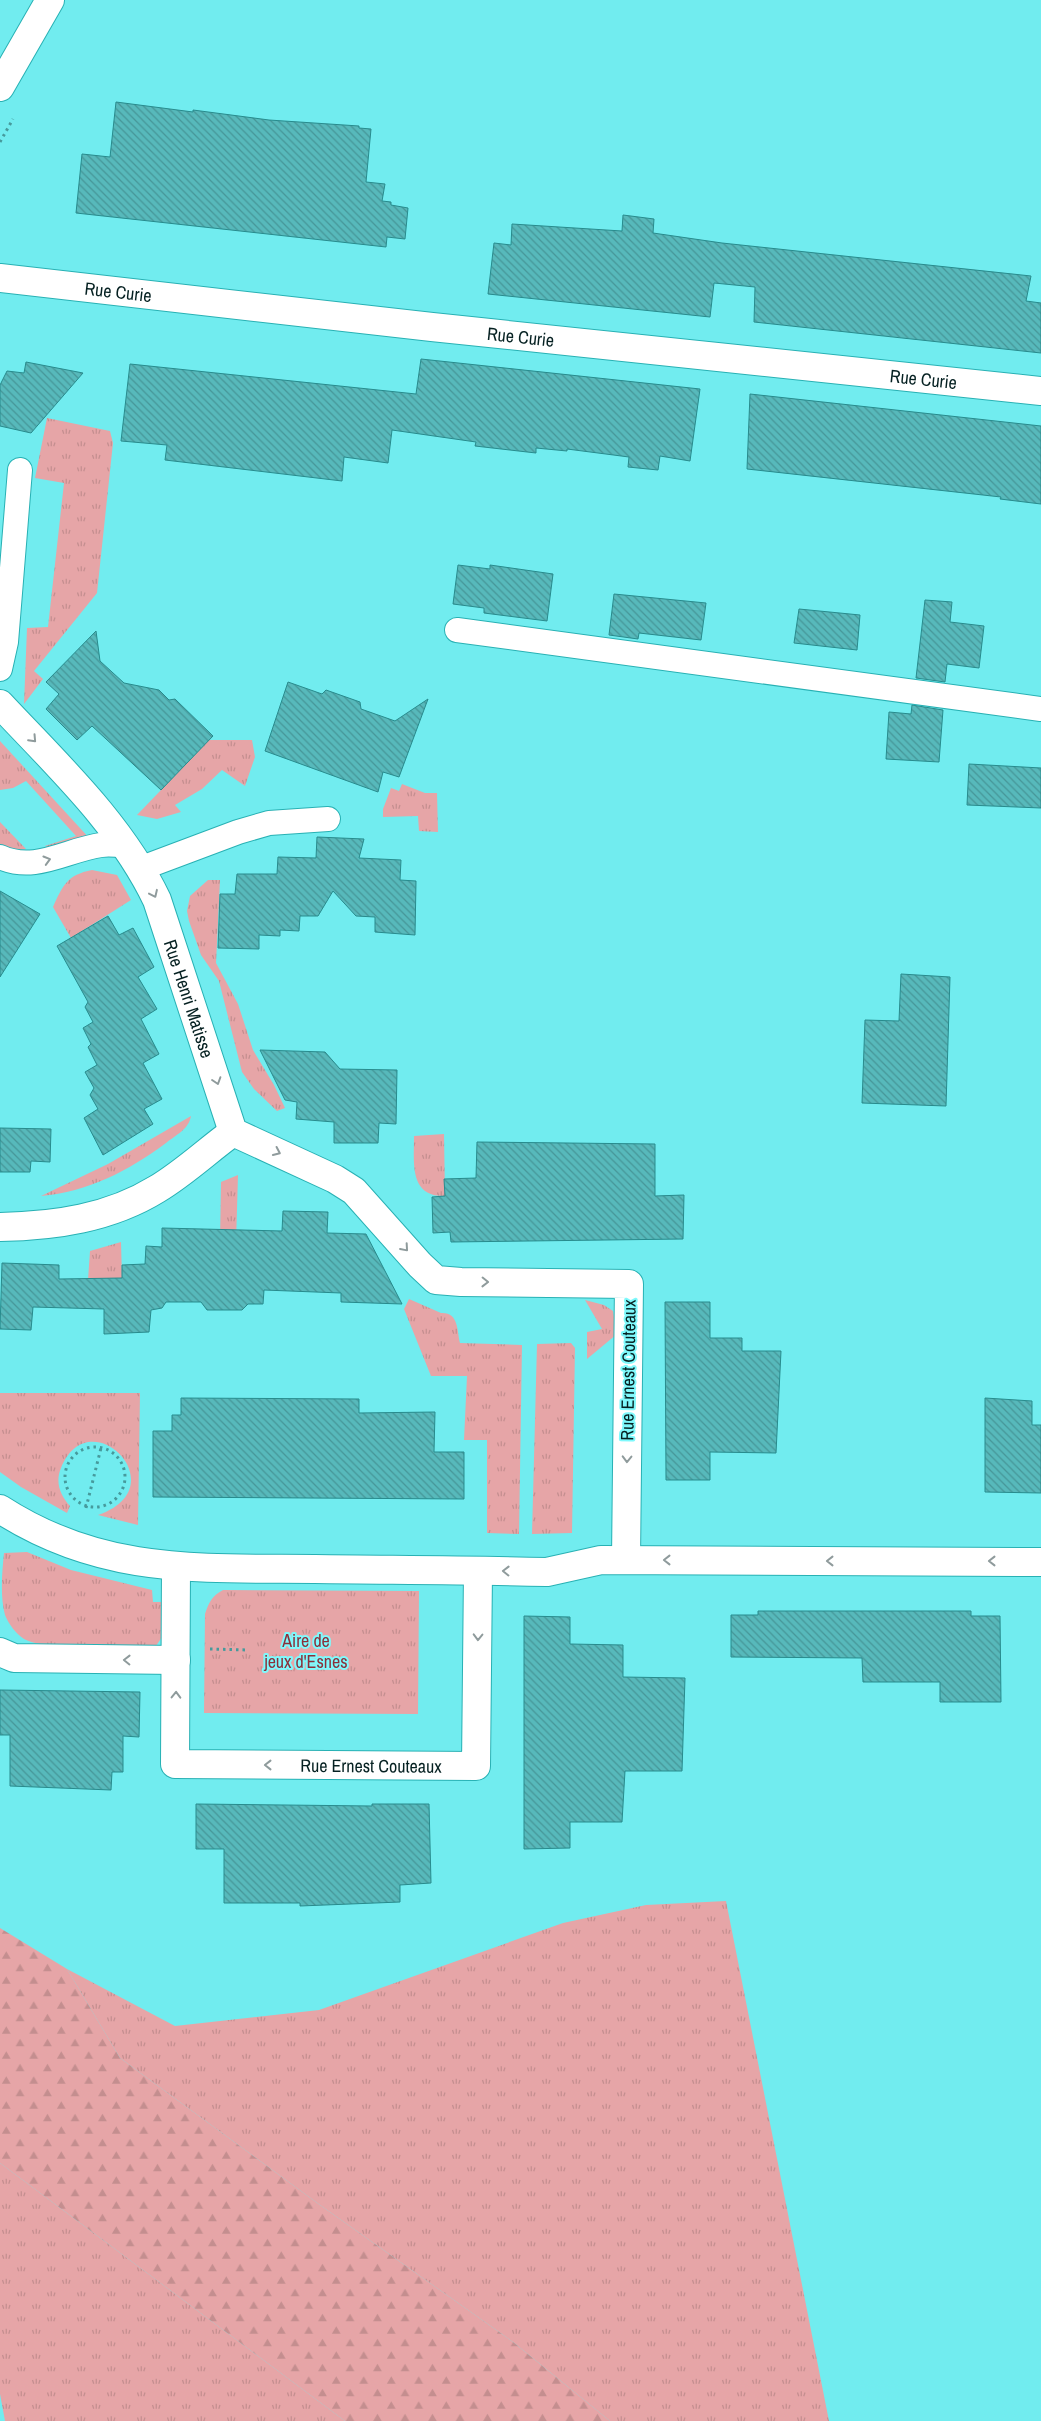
<svg xmlns="http://www.w3.org/2000/svg" width="1041" height="2421" font-family="'Archivo Narrow',sans-serif">
<defs>
<pattern id="grass-tufts" width="24" height="20" patternUnits="userSpaceOnUse" patternTransform="scale(1.25)"><rect width="24" height="20" fill="#e6a5a7"/><path d="M3 7l-1-3M5 7V3M7 7l1-3M15 17l-1-3M17 17v-4M19 17l1-3" fill="none" stroke="#c48e8f"/></pattern>
<pattern id="forest-firs" width="22" height="20" patternUnits="userSpaceOnUse" patternTransform="scale(1.25)"><rect width="22" height="20" fill="#e6a5a7"/><path d="M5 1l3.5 6h-7zM16 11l3.5 6h-7z" fill="#c48e8f"/></pattern>
<pattern id="building-back-hatch" width="6" height="6" patternUnits="userSpaceOnUse" patternTransform="scale(1.25)"><rect width="6" height="6" fill="#57b9bb"/><path d="M-1 5l2 2M0 0l6 6M5-1l2 2" fill="none" stroke="#469698"/></pattern>
</defs>
<rect width="100%" height="100%" fill="#71ecef"/>
<!-- grass -->
<path fill="url(#grass-tufts)" d="M47,418L110,431L113,443L97,593L34,671L43,679L24,704L27,628L48,627L64,483L35,478Z
M209,740H252L255,757L245,786L222,770L202,789L175,805L181,812L157,819L137,815Z
M0,741L91,840L48,848L45,846L76,836L26,781L13,788L0,790Z
M402,784L425,793H437L438,832L419,831L418,816L383,817V809L391,788L399,791Z
M0,822L26,849L13,851L0,846Z
M92,870L117,875L131,900L71,938L53,907C63,885 67,875 92,870Z
M208,880H220L216,963L238,1004L253,1050L274,1085L285,1108L277,1111L254,1089L242,1072L219,981L201,955L189,921L187,911L190,896Z
M191,1116C189,1129 176,1135 166,1143C128,1171 88,1192 41,1196L108,1164Z
M444,1134L445,1196C409,1197 414,1163 414,1136Z
M238,1175L236,1243L220,1242L221,1182Z
M121,1242L122,1278L88,1280L90,1251Z
M409,1299L441,1313C459,1312 457,1331 460,1343L522,1345L519,1534L487,1533V1440H464L467,1376H431L404,1309Z
M585,1300L604,1305L613,1311L617,1334L587,1359V1332L602,1329Z
M571,1343L575,1348L572,1533L532,1534L537,1344Z
M0,1393H140L138,1525L98,1515C179,1487 89,1398 61,1468C55,1482 60,1495 70,1506L67,1513L21,1487L0,1472Z
M27,1552L71,1570L152,1590L153,1602H162V1637L154,1649C126,1648 45,1651 24,1639C16,1634 8,1623 5,1615C0,1597 2,1572 4,1553Z
M223,1590L419,1591L418,1714L204,1713L205,1614C209,1602 212,1596 223,1590Z
M726,1901L829,2421H610L513,2342L320,2205L120,2058L67,1969L175,2026L319,2010L563,1923L646,1905Z
M0,2163L345,2421H5L0,2394Z"/>
<!-- forest -->
<path fill="url(#forest-firs)" d="M0,1928L67,1969L120,2058L320,2205L513,2342L610,2421H345L0,2163Z"/>
<!-- building -->
<path fill="url(#building-back-hatch)" stroke="#288b8d" d="M116,102L193,112V110L269,120L359,126V128L371,129L366,182L385,184L382,201L391,202V205L408,208L405,239L387,237L386,247L76,213L82,154L110,157Z
M623,215L654,219L653,233L722,243L1031,276L1026,301L1041,303V353L754,322L755,287L714,283L710,317L488,294L494,243L511,245L512,224L622,231Z
M421,359L700,389L690,461L660,456L658,470L628,467L629,457L567,449V451L536,448V453L475,446L476,442L392,430L388,463L344,457L342,481L165,460L167,445L121,441L130,364L416,394Z
M26,362L83,373L31,433L0,426V385L7,371L24,373Z
M750,394L1041,426V504L1000,499L1001,497L747,469Z
M458,565L490,569V565L553,574L547,621L484,613V608L453,604Z
M614,594L706,603L701,640L639,633L638,639L609,635Z
M925,600L952,602L950,622L984,626L979,668L947,664L945,682L916,678Z
M799,609L860,615L857,650L794,643Z
M96,631L100,661L124,683L159,690L169,700L175,699L213,736L161,790L92,726L77,740L46,709L59,694L46,682Z
M288,682L322,694L326,690L360,702L361,709L395,721L428,699L399,777L383,772L378,792L265,751Z
M912,705L943,710L939,762L886,759L889,712L911,714Z
M969,764L1041,768V808L967,805Z
M317,837L364,839L359,858L401,860L400,880L416,881L415,935L375,932V917L356,916L333,891L318,916H300L299,931L280,930V936L259,935V949L218,948L220,894H235L237,874H277L278,857L316,858Z
M0,891L40,914L0,977Z
M108,916L119,935L133,928L154,967L138,977L157,1009L141,1019L159,1054L143,1063L162,1099L144,1109L153,1124L103,1155L84,1118L98,1109L90,1095L94,1088L85,1072L97,1065L88,1047L91,1044L83,1028L93,1022L85,1007L88,1002L57,946Z
M901,974L950,977L946,1106L862,1103L865,1020L899,1021Z
M260,1050L325,1052L340,1069L397,1070L396,1124L379,1123L378,1143H334V1122L296,1119L297,1102L285,1100Z
M0,1128L51,1129L50,1162L31,1161L30,1172H0Z
M477,1142L655,1144V1196L684,1195L683,1239L451,1242L450,1232L433,1233L432,1197L445,1196L444,1179L476,1178Z
M283,1211L328,1212L327,1233L366,1234L402,1304L341,1302V1293L264,1290L263,1304H248L242,1310H207L201,1302H166L162,1308L151,1310L149,1332L104,1334V1309L33,1307L31,1330L0,1329L2,1263L59,1265V1279L122,1278V1265L145,1264L146,1246L162,1247V1228L282,1231Z
M665,1302H710V1338H742V1351H781L776,1453L710,1452V1480H666Z
M181,1398L359,1399V1413L435,1412L434,1452H464V1499L153,1497V1431H172V1415H181Z
M985,1398L1032,1401V1425H1041V1493L985,1492Z
M758,1611H971V1616H1000L1001,1702H940V1682H863L862,1658L731,1657V1615H758Z
M524,1616L570,1617V1644L623,1645V1677L685,1678L682,1771H625L622,1822H570V1848L524,1849Z
M0,1690L140,1692L139,1737L123,1736V1772H112L111,1790L10,1786V1735H0Z
M196,1804L372,1806V1804H429L431,1883L400,1885V1902L300,1906V1903H224V1849H196Z"/>
<g fill="none" stroke-linecap="round" stroke-linejoin="round">
<!-- lane casing -->
<g stroke="#28b1b4" stroke-width="26">
<path id="lane" d="M457,630L1041,709
M0,669L6,642L20,470
M0,857C35,873 66,850 101,845C108,844 116,845 124,845
M142,868L238,832L269,823L328,819"/>
</g>
<!-- street casing -->
<g stroke="#28b1b4" stroke-width="30">
<g id="street">
<path d="M0,87L50,0"/>
<path id="s1" d="M0,278L432,327L1041,391"/>
<path id="s2" d="M0,704C56,764 121,824 157,900L233,1132L335,1179L354,1191L420,1265L436,1280L461,1282L629,1284L626,1560"/>
<path d="M0,1227C55,1226 110,1218 157,1189C184,1173 208,1150 233,1132"/>
<path d="M0,1509C102,1575 199,1568 315,1569C392,1570 470,1570 547,1572L601,1560L1041,1562"/>
<path id="s3" d="M176,1568L175,1764L476,1766L478,1571"/>
<path d="M0,1652L14,1658L176,1660"/>
</g>
</g>
<!-- path -->
<path stroke="#469a9c" stroke-width="3" stroke-dasharray="2.5 4" stroke-linecap="butt" d="M0,142L13,119
M65 1477a30 30 0 1 1 60 0a30 30 0 1 1-60 0Z
M86,1508L101,1448
M210,1649L249,1650"/>
<!-- lane -->
<use href="#lane" stroke="#fff" stroke-width="24"/>
<!-- street -->
<use href="#street" stroke="#fff" stroke-width="28"/>
</g>
<!-- one-way arrows -->
<defs><path id="oneway-chevron" d="M-2-3.5L2.5 0L-2 3.5" fill="none" stroke-width="1.6" stroke-linecap="round" stroke-linejoin="round" transform="scale(1.25)"/></defs>
<g stroke="#8f9b9c">
<use href="#oneway-chevron" transform="translate(33 739) rotate(47)"/>
<use href="#oneway-chevron" transform="translate(47 860) rotate(-16)"/>
<use href="#oneway-chevron" transform="translate(154 894) rotate(65)"/>
<use href="#oneway-chevron" transform="translate(217 1081) rotate(72)"/>
<use href="#oneway-chevron" transform="translate(277 1152) rotate(25)"/>
<use href="#oneway-chevron" transform="translate(405 1248) rotate(49)"/>
<use href="#oneway-chevron" transform="translate(485 1282) rotate(1)"/>
<use href="#oneway-chevron" transform="translate(627 1459) rotate(91)"/>
<use href="#oneway-chevron" transform="translate(667 1560) rotate(-180)"/>
<use href="#oneway-chevron" transform="translate(830 1561) rotate(-180)"/>
<use href="#oneway-chevron" transform="translate(992 1561) rotate(-180)"/>
<use href="#oneway-chevron" transform="translate(506 1571) rotate(-179)"/>
<use href="#oneway-chevron" transform="translate(478 1637) rotate(91)"/>
<use href="#oneway-chevron" transform="translate(127 1660) rotate(-179)"/>
<use href="#oneway-chevron" transform="translate(176 1695) rotate(-89)"/>
<use href="#oneway-chevron" transform="translate(268 1765) rotate(-180)"/>
</g>
<g text-anchor="middle" dominant-baseline="central" stroke-width="4" stroke-linejoin="round" paint-order="stroke">
<!-- street labels -->
<g font-size="18" fill="#062122" stroke="#7ff9fc">
<text stroke="none"><textPath href="#s1" startOffset="119">Rue Curie</textPath></text>
<text stroke="none"><textPath href="#s1" startOffset="524">Rue Curie</textPath></text>
<text stroke="none"><textPath href="#s1" startOffset="929">Rue Curie</textPath></text>
<text stroke="none"><textPath href="#s2" startOffset="356">Rue Henri Matisse</textPath></text>
<text transform="translate(628 1370) rotate(-89)">Rue Ernest Couteaux</text>
<text stroke="none"><textPath href="#s3" startOffset="392">Rue Ernest Couteaux</textPath></text>
</g>
<!-- park labels -->
<g font-size="18" fill="#8a303a" stroke="#7ff9fc">
<text x="306" y="1640">Aire de<tspan x="306" dy="21">jeux d'Esnes</tspan></text>
</g>
</g>
</svg>
